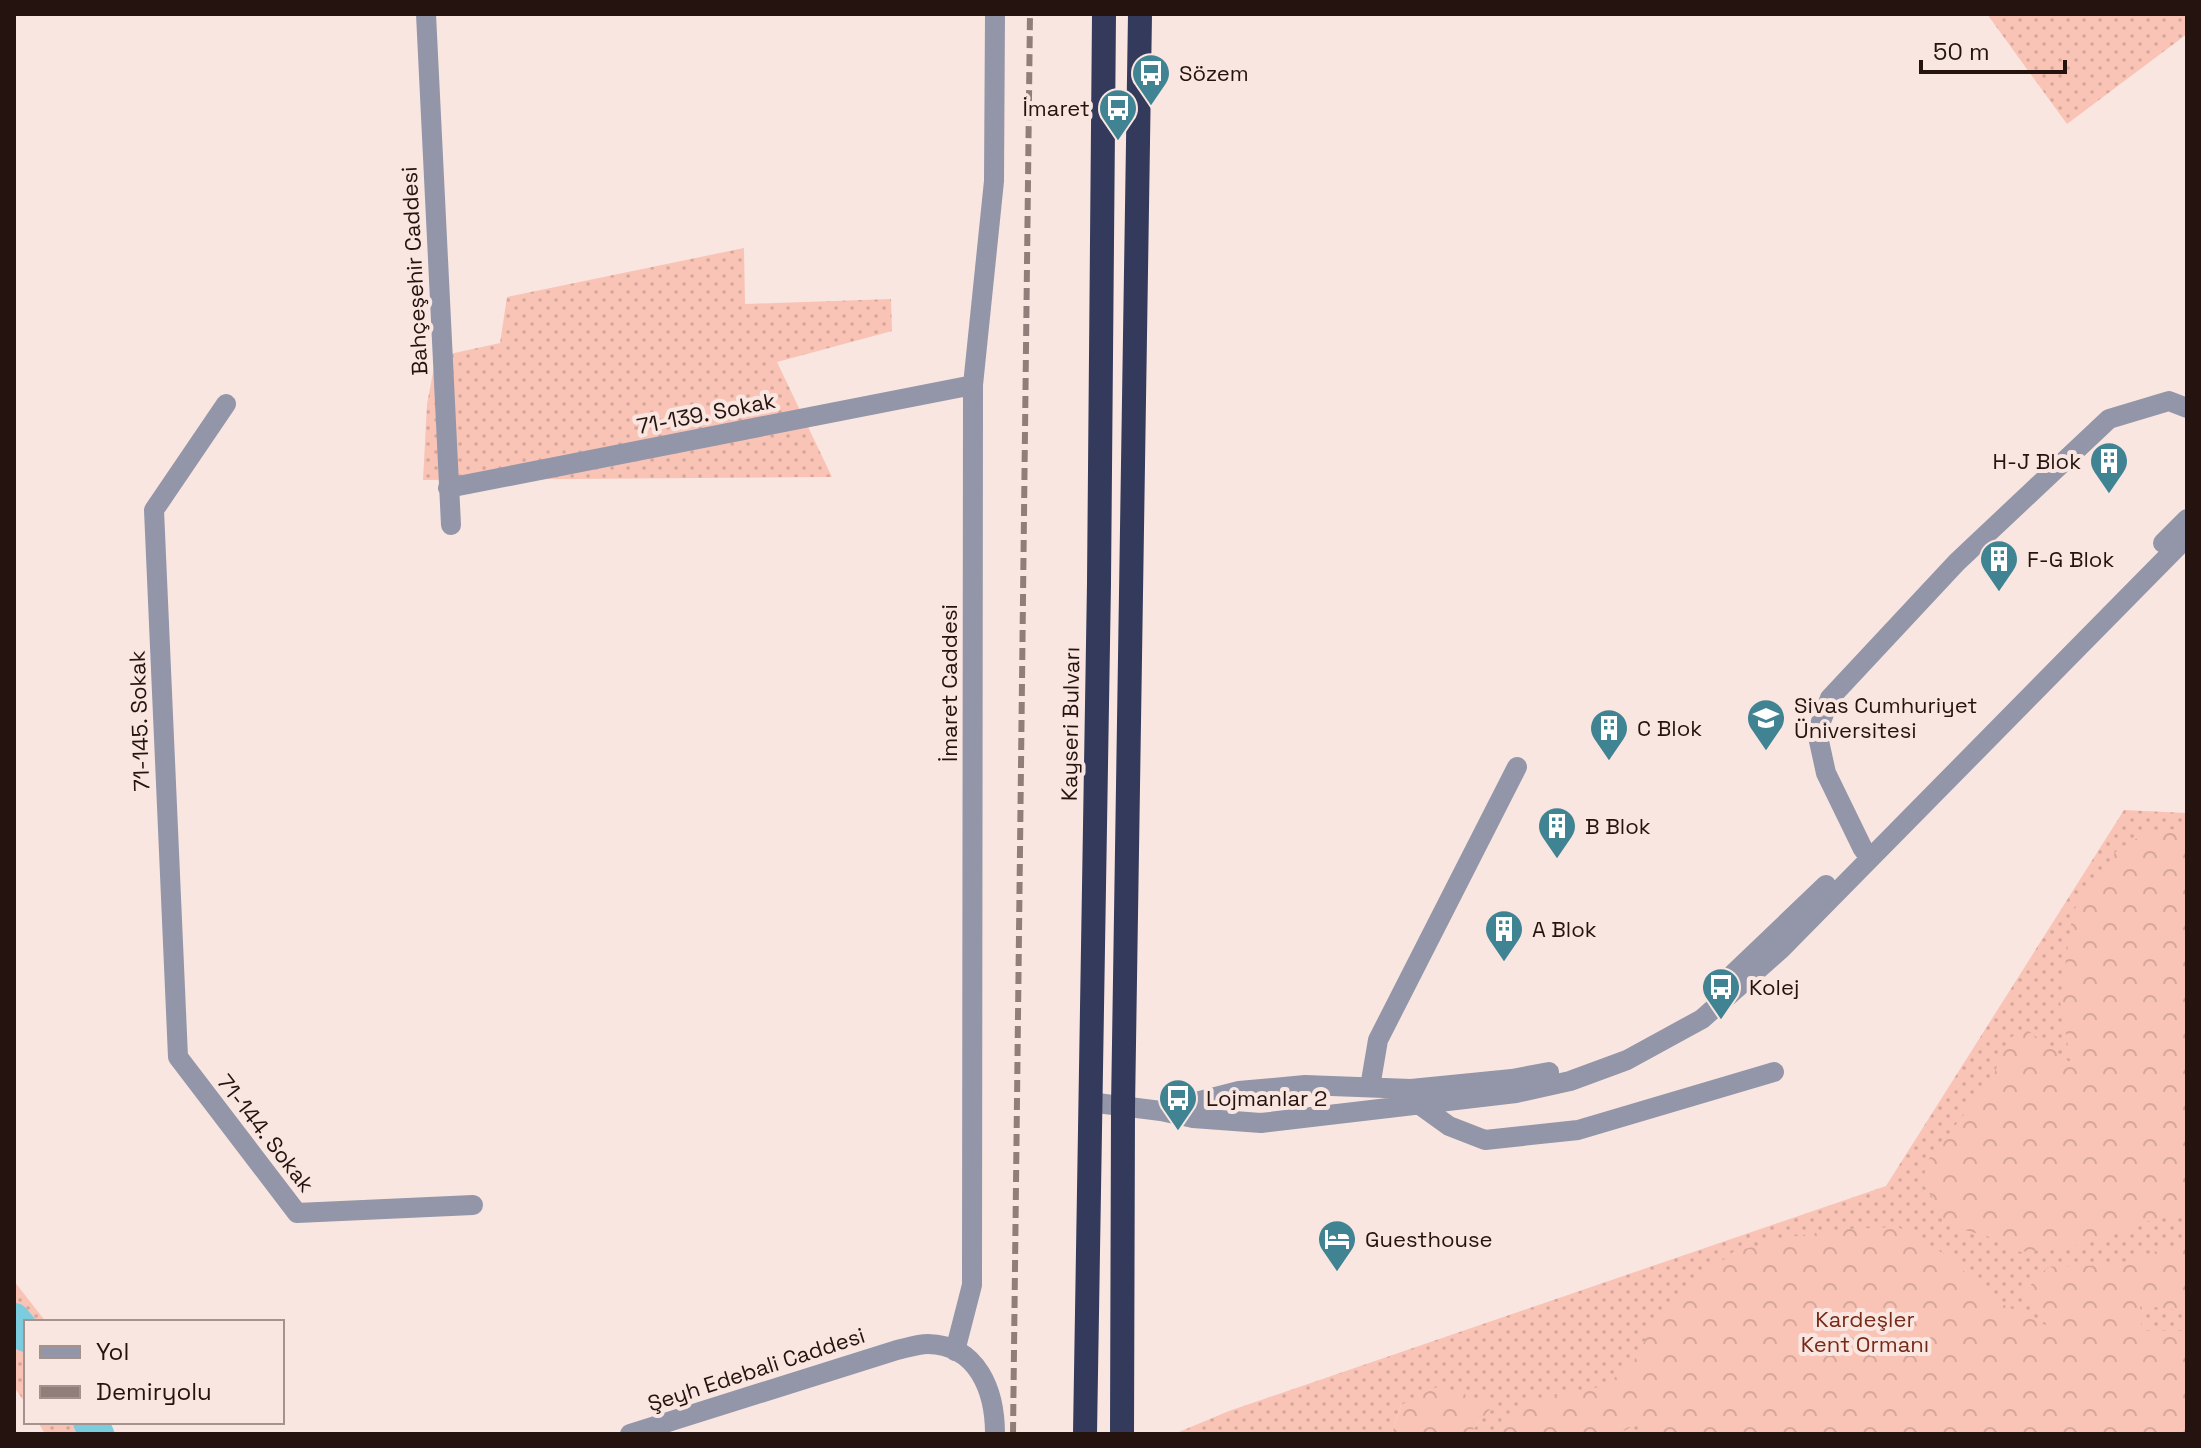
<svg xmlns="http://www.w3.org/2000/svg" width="2201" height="1448" font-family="'Space Grotesk',sans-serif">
<defs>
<pattern id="grass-dots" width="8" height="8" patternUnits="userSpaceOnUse" patternTransform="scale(2)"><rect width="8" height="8" fill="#f9c3b6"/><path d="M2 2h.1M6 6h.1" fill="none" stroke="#d5a79b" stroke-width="1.8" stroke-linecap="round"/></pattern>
<pattern id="forest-crowns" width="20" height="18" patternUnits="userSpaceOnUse" patternTransform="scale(2)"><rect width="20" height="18" fill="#f9c3b6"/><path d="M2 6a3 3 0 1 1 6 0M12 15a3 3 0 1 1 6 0" fill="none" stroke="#d5a79b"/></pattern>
</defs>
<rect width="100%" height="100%" fill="#fae6e1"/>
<!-- grass -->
<path fill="url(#grass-dots)" d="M1987,14H2187V34L2067,124Z
M744,248L745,304L891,299L892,331L777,362L832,477L423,480L427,404L436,357L500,343L507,297Z
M2124,810L2187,813V1434H1469L1491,1408L1401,1405L1392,1434H1174L1229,1411L1886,1186Z
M14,1281L46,1322H26V1404L14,1387Z
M38,1422H109L116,1434H45Z"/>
<!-- forest -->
<path fill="url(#forest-crowns)" d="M2187,829V1213L2154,1219L2083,1245L2020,1252L1990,1237L1946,1225L1938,1205L1922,1183L1928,1160L1992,1079L2008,1039L2026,1029L2071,1063L2060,1001L2073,911L2118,849L2152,830Z
M1898,1227L1953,1259L1986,1296L2064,1334L2022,1294L2048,1267L2114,1265L2187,1241V1300L2182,1311L2140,1305L2142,1331H2187V1434H1660L1636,1424L1619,1434H1497L1502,1418L1527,1402L1599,1387L1630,1368L1663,1308L1733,1252L1796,1236L1843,1229Z
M1437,1387L1478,1398L1492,1407L1469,1434H1392L1401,1405Z"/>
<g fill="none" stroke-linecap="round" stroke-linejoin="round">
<!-- river -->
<path stroke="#7cccdf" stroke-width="34" d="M14,1320L26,1335
M90,1422L97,1434"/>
<!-- minor -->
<path stroke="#9296a8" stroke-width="20" d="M426,14L451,525
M226,404L154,510L178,1057L297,1213L473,1205
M448,488L973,385
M2163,543L2187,519
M1863,849L1826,773L1817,732L1830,698L1957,562L2109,419L2169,401L2187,408
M1733,974L1826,885
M1370,1087L1378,1040L1517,767
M1089,1102L1161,1111L1193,1118L1261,1123L1516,1093L1570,1081L1627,1060L1702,1019L1781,949L2187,537
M1417,1103L1449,1126L1485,1140L1578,1130L1774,1072
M1165,1110L1239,1091L1305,1085L1411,1089L1512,1079L1549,1072
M955,1351L972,1285L973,385L994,181L995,14
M630,1434L897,1350C906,1348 918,1344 928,1344C978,1345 995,1391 995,1434"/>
<!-- highway -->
<path stroke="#333a5b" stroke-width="24" d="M1085,1434L1099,583L1104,14
M1122,1434L1123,1108L1140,14"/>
<!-- rail -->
<path stroke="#917e7a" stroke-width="6" stroke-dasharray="12 6" stroke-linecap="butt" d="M1013,1434L1030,14"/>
</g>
<!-- icons -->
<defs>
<g id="bus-pin" transform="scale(2)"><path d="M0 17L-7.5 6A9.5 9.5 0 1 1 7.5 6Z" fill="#408493" stroke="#fae6e1"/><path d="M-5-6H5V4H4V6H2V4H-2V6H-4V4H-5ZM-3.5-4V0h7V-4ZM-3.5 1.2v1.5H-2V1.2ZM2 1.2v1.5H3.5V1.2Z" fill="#fff"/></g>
<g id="building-pin" transform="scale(2)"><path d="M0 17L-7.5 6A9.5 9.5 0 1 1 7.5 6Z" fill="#408493" stroke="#fae6e1"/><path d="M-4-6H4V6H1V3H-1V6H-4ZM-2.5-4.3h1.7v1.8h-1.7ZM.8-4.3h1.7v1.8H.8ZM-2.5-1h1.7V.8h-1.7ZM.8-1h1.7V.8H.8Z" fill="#fff"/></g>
<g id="university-pin" transform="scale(2)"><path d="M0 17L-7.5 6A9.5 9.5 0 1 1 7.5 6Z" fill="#408493" stroke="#fae6e1"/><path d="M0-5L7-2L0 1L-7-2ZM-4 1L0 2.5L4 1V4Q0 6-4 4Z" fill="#fff"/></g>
<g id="hotel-pin" transform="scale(2)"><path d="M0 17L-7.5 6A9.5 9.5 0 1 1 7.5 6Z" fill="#408493" stroke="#fae6e1"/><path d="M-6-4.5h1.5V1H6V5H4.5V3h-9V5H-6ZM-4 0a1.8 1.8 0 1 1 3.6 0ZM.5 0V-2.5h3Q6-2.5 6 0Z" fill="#fff"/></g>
</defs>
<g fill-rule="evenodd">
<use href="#bus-pin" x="1151" y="73"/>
<use href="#bus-pin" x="1118" y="108"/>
<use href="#building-pin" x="2109" y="461"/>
<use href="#building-pin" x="1999" y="559"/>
<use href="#university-pin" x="1766" y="718"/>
<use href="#building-pin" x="1609" y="728"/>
<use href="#building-pin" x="1557" y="826"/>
<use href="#building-pin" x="1504" y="929"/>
<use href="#bus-pin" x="1721" y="987"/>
<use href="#bus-pin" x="1178" y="1098"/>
<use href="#hotel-pin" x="1337" y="1239"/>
</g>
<g text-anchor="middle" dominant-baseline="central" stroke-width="8" stroke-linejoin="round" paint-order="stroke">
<!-- poi labels -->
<g font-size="22" fill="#24130f" stroke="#fae6e1" text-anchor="start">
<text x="1179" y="73">Sözem</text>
<text x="1090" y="108" text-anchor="end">İmaret</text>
<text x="2081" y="461" text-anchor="end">H-J Blok</text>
<text x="2027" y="559">F-G Blok</text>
<text x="1794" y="705">Sivas Cumhuriyet<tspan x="1794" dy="25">Üniversitesi</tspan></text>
<text x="1637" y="728">C Blok</text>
<text x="1585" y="826">B Blok</text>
<text x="1532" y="929">A Blok</text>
<text x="1749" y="987">Kolej</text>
<text x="1206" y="1098">Lojmanlar 2</text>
<text x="1365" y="1239">Guesthouse</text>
</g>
<!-- street labels -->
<g font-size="22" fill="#24130f" stroke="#fae6e1">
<text transform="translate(414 271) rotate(-93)">Bahçeşehir Caddesi</text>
<text transform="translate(706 413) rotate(-11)">71-139. Sokak</text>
<text transform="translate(949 683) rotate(-90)">İmaret Caddesi</text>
<text transform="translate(139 721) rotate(-92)">71-145. Sokak</text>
<text transform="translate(1070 724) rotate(-89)">Kayseri Bulvarı</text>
<text transform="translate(266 1133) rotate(52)">71-144. Sokak</text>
<text transform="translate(756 1369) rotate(-18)">Şeyh Edebali Caddesi</text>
</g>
<!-- park labels -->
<g font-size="22" fill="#772918" stroke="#fae6e1">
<text x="1865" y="1319">Kardeşler<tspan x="1865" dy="25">Kent Ormanı</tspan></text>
</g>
</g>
<!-- border -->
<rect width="2201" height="1448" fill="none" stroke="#24130f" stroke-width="32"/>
<!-- legend -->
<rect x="24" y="1320" width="260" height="104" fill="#fae6e1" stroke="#a4928d" stroke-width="2"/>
<rect x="40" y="1346" width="40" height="12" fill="#9296a8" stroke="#a4928d" stroke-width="2"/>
<text x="96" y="1360" font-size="24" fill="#24130f">Yol</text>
<rect x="40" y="1386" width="40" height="12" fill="#917e7a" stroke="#a4928d" stroke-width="2"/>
<text x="96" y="1400" font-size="24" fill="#24130f">Demiryolu</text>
<!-- scale -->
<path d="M1921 60v12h144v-12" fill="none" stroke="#24130f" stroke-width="4"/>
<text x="1933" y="60" font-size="24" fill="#24130f" stroke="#fae6e1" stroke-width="6" paint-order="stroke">50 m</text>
</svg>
